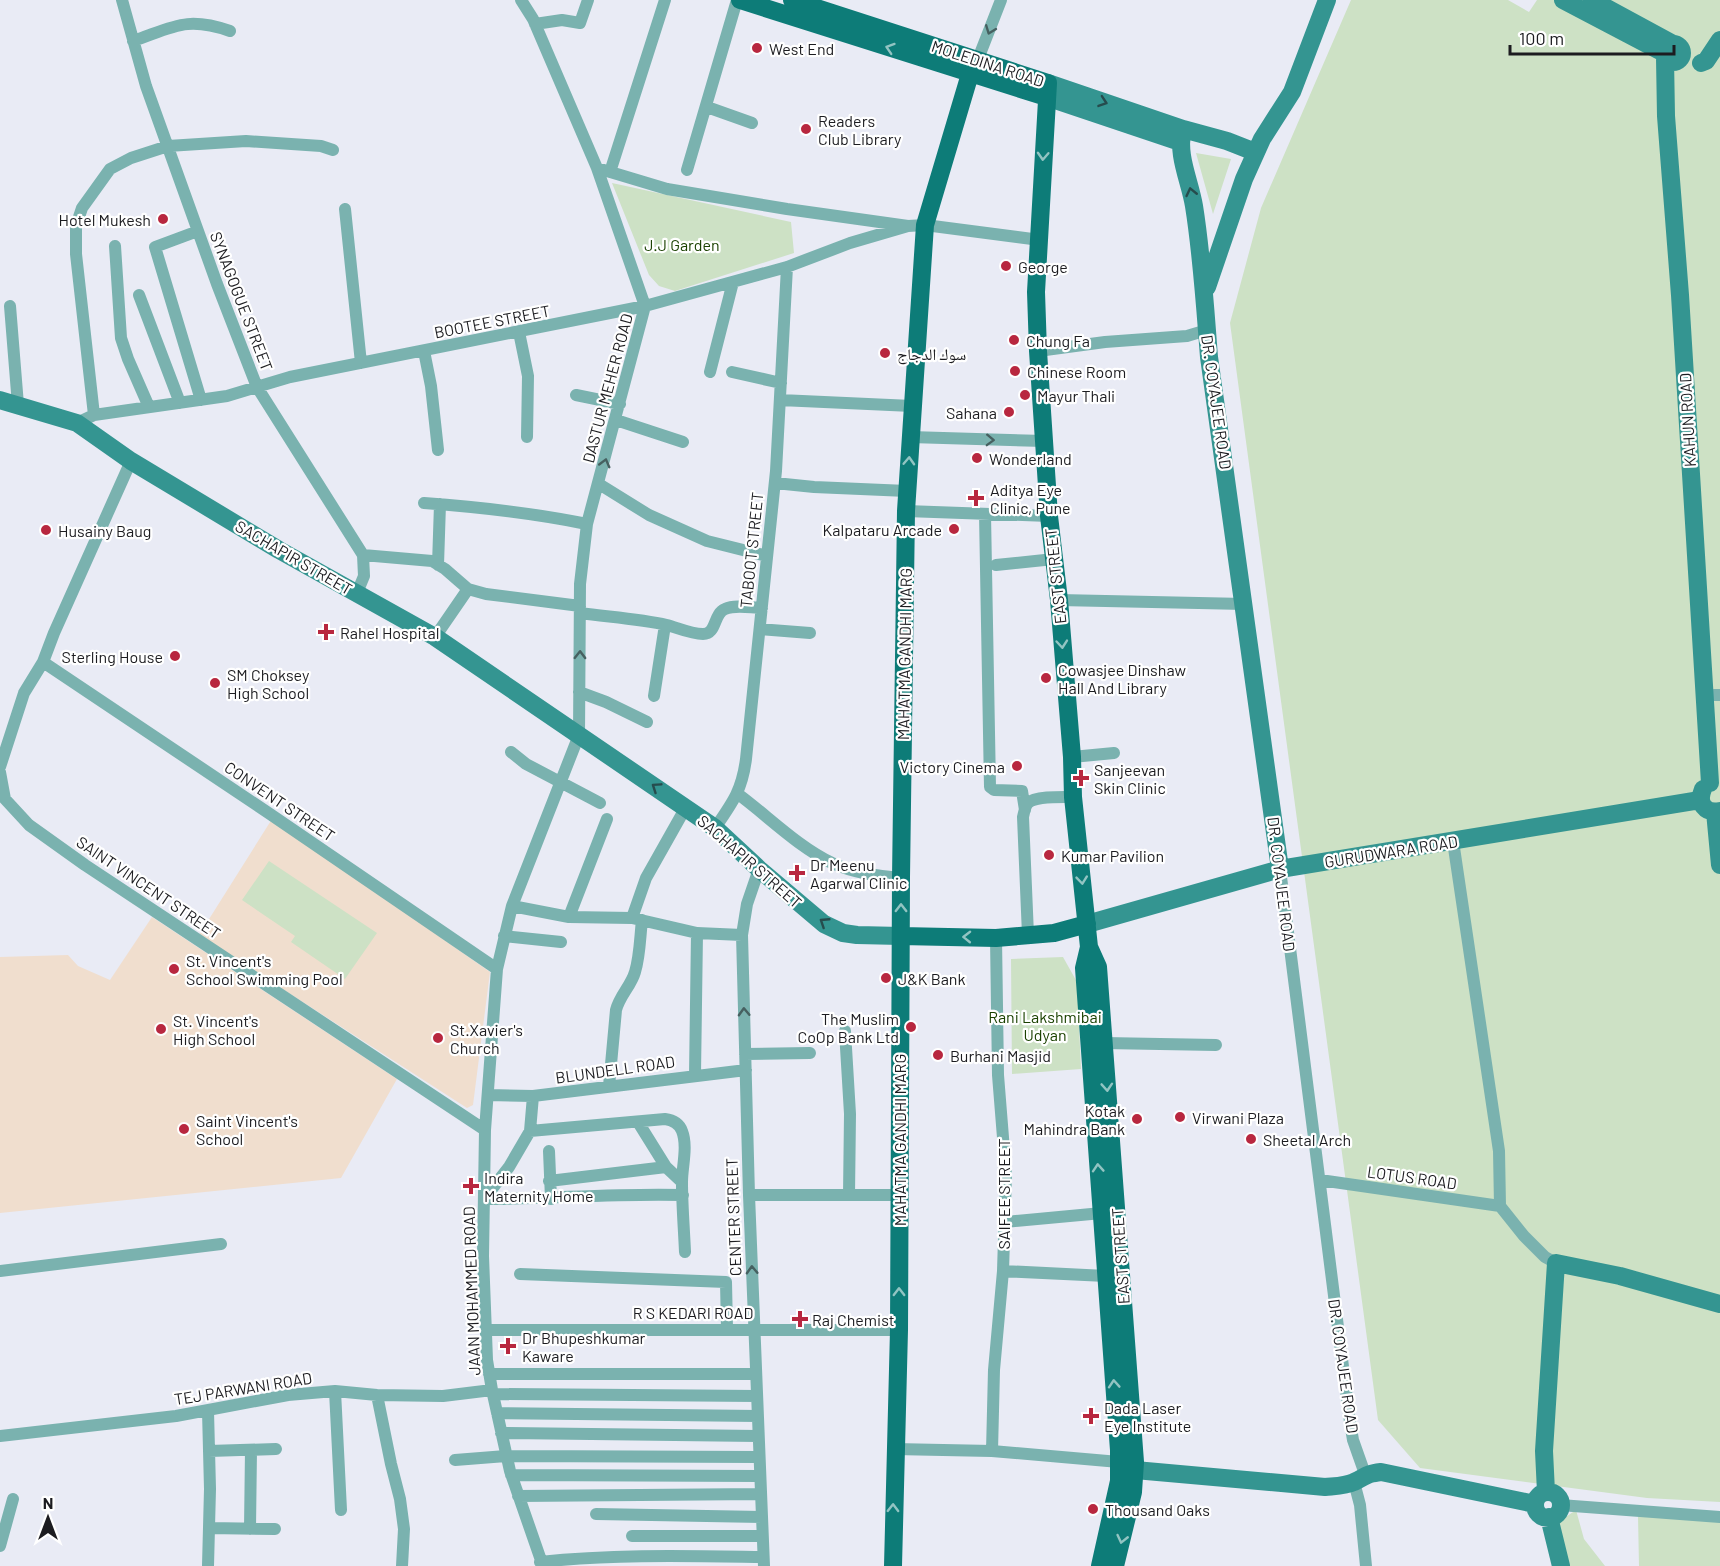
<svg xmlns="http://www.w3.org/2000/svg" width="1720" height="1566" font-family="Barlow,'Noto Naskh Arabic',sans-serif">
<rect width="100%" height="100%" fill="#e9ebf5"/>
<!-- education -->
<path fill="#f0dece" d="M272,819L490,972L473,1105L467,1108L199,935Z
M152,917L397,1079L341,1178L0,1213V957L68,955L78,966L110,980Z"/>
<!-- green -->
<path fill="#cde1c5" d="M1351,0H1508L1529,12L1537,0H1720V1502L1647,1498L1420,1468L1378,1420L1230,323L1261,208Z
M1196,153L1231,159L1213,214Z
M612,183L791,222L794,253L675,291L659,286L649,275Z
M269,861L377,933L345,979L291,942L295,936L242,900Z
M1063,957L1077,982L1081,1069L1012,1074L1011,959Z
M1576,1510L1584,1539L1605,1566H1567L1557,1523Z
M1638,1516L1720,1520V1566H1639Z"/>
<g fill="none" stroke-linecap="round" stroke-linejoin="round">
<!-- street -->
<path stroke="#7ab2af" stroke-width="12" d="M122,0L146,86L217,284L257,387L363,555L364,576L357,593
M521,0L533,19L597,168L645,306L587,524L580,584L579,735L512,906L497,969L485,1130L483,1256L487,1360L492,1390L510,1471L543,1566
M535,24L562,20L580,23L588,0
M133,41C174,27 186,16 230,31
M978,59L1001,0
M707,107L752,123
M597,168L667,189L787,209L908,226L925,225L1040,240
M687,170L737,0
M610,172L665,0
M345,209L361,363
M198,231L155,247L201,400
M115,246L121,338L128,359L149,407
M139,295L180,403
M10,306L18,405
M519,332L528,376L527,437
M424,351L431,386L438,450
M1038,351L1105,342L1187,336L1207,330
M710,372L733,282
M732,372L781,383
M576,395L620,404
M780,400L912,406
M94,415L76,254V226L82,208L110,169L131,158L168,146L246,141L321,146L333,150
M616,420L683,442
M77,423L94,415L227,396L290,377L645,306L787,267L850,243L908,226
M910,437L1044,441
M775,483L814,487L907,491
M599,484L649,515L707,541L767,556
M424,503C479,507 533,513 587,524
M906,511L1049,516
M985,514L990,787L994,790L1022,791L1025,810
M363,555L432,561L445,569L468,589L486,594L580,606
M438,565L440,504
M996,565L1054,559
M1059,600L1245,604
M580,613C609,617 639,619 667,625C678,628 691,634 703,634C717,634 713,614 725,609C736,604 751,608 762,608
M760,629L810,633
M435,637L468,589
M43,662L270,814L497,969
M579,692L606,702L647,722
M1714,695H1720
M654,696L665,625
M511,752L526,764L600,803
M1072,757L1114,753
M0,767L24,693L43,662L54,633L131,461
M0,772L5,799L29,825L85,865L485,1130
M738,794C769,817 797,846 832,863C854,873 878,876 901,878
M715,828C733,802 742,790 746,759L776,471L787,267
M1453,841L1499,1151L1500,1206L1524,1236L1545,1257L1556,1263
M759,869L747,904L742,935L749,1195L764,1566
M1280,869L1350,1422L1353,1440L1365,1474
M512,906L569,917L632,918L697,933L742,935
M569,917L607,819
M632,918L646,878L686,807
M1028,935L1023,817C1024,813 1025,806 1028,803C1035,796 1063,797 1073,797
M504,936L561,942
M845,1031L850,1114L849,1195
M1104,1043L1216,1045
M745,1054L810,1053
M695,1075L697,933
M609,1086L616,1010C620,995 631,986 635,972C640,956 640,937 642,920
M488,1095L533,1096L746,1070
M638,1122L666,1167L682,1182
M530,1131L665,1119C673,1120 679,1123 682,1131C688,1146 682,1167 682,1182C682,1205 684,1229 685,1252
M549,1151L551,1199
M1320,1180L1500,1206
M549,1181L666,1167
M749,1195H899
M484,1199C550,1199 616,1193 683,1195
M484,1199L509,1167L530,1131L533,1096
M1005,1222L1102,1213
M0,1271L221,1244
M1003,1271L1106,1276
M520,1274L726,1282L727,1329
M487,1330H899
M489,1374H756
M335,1391L341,1510
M493,1394L757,1396
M377,1395L391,1464L400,1499L404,1529L402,1566
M497,1413L758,1416
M501,1433L758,1436
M0,1436L176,1416L288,1395L335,1391L377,1395L443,1396L492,1390
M894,1449L992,1451L1119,1462
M209,1451L276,1449
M992,1451L994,1370L1003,1271L1006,1175L998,1075L996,938
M455,1460L506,1456L759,1457
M511,1475L760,1476
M1354,1482L1360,1505L1366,1566
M518,1496L761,1494
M1560,1505L1720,1517
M596,1514L762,1517
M209,1528L275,1529
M250,1529L251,1450
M632,1536H762
M0,1546L13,1499
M540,1562C614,1554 689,1556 763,1557
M208,1566L210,1489L208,1411"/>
<!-- secondary -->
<path stroke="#349591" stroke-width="18" d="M1563,0L1664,53
M1592,0L1673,44
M1664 53a9 9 0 1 1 18 0a9 9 0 1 1-18 0Z
M1665,58L1666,116L1680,295L1710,783
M1701,63L1706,61L1720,40
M1048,83L1183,129L1227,141L1255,152
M1046,97L1180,142
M1183,129C1176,154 1190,181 1194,206C1202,256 1205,306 1209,357L1280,869
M1207,287L1244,179L1262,139L1292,92L1327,0
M0,400L77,423L131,461L279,550L435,637L715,828L759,869L824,924L843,933L857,935L901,936
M1703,789C1697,803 1705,814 1720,811
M1715,812L1720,865
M1087,924L1280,869L1700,800
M1135,1470L1325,1487C1335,1486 1346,1486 1354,1482C1367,1476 1365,1474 1381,1472L1535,1504
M1546,1492L1544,1451L1556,1263L1620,1276L1720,1304
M1535 1505a13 13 0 1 1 26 0a13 13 0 1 1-26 0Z
M1549,1517L1561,1566"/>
<!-- primary -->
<path stroke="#0d7c78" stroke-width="18" d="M740,0L1046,97
M792,0L1048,83L1036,292L1038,351L1049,516L1059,600L1072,757L1073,797L1089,947L1098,967L1135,1462L1133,1492L1115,1566
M901,936L996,938L1054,933L1087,924
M1089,947L1084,968L1119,1450V1481L1100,1566
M893,1566L899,1330L901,878L906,511L925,225L970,74"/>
</g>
<!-- one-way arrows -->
<defs><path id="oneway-chevron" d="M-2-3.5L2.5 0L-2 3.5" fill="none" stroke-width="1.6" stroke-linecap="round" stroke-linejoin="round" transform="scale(1.5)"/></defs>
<g stroke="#466060">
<use href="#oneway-chevron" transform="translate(990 30) rotate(111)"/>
<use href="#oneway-chevron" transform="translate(990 440) rotate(2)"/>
<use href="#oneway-chevron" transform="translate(605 463) rotate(-75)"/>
<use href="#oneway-chevron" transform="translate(580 655) rotate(-89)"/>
<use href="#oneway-chevron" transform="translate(744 1012) rotate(-92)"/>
<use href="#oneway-chevron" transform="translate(752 1270) rotate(-92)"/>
</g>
<g stroke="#92c4c2">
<use href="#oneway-chevron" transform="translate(890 48) rotate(-162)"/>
<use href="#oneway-chevron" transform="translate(1043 156) rotate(93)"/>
<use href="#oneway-chevron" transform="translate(909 461) rotate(-87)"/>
<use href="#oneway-chevron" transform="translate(1062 644) rotate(85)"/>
<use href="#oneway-chevron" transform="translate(1082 880) rotate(84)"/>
<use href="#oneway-chevron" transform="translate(901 908) rotate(-90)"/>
<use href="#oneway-chevron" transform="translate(967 937) rotate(-179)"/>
<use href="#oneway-chevron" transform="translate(1107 1087) rotate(86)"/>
<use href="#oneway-chevron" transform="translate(1098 1168) rotate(-94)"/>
<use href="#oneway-chevron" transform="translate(899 1292) rotate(-90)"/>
<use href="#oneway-chevron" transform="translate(1114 1384) rotate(-94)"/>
<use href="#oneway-chevron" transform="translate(893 1508) rotate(-89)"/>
<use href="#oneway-chevron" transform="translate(1122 1539) rotate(103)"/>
</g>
<g stroke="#264c4d">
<use href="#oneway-chevron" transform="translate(1103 102) rotate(19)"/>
<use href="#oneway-chevron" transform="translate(1191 192) rotate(-103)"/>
<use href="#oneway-chevron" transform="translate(656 787) rotate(-146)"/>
<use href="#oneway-chevron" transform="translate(824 922) rotate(-147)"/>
</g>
<!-- markers -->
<g fill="#b8273f" stroke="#fff" stroke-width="2">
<circle cx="757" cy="48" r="6"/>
<circle cx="806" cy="129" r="6"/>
<circle cx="163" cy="219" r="6"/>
<circle cx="1006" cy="266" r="6"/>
<circle cx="1014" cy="340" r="6"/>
<circle cx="885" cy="353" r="6"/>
<circle cx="1015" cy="371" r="6"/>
<circle cx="1025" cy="395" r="6"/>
<circle cx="1009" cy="412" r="6"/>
<circle cx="977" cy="458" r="6"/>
<path d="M973 489h6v6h6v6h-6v6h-6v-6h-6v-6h6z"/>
<circle cx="954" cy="529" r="6"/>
<circle cx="46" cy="530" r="6"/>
<path d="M323 623h6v6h6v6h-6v6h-6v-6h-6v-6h6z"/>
<circle cx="175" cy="656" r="6"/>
<circle cx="1046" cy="678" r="6"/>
<circle cx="215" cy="683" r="6"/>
<circle cx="1017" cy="766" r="6"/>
<path d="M1078 769h6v6h6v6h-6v6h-6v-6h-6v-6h6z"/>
<circle cx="1049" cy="855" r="6"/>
<path d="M794 864h6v6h6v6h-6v6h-6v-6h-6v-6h6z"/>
<circle cx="174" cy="969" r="6"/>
<circle cx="886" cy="978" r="6"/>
<circle cx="911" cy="1027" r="6"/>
<circle cx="161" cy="1029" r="6"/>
<circle cx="438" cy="1038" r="6"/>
<circle cx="938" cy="1055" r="6"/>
<circle cx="1180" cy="1117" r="6"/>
<circle cx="1137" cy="1119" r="6"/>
<circle cx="184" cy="1129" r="6"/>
<circle cx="1251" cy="1139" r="6"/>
<path d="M468 1177h6v6h6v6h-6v6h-6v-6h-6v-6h6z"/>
<path d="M797 1310h6v6h6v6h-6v6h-6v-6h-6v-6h6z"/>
<path d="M505 1337h6v6h6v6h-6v6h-6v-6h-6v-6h6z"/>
<path d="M1088 1407h6v6h6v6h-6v6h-6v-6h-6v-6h6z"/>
<circle cx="1093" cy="1509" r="6"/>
</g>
<g text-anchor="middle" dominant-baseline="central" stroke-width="4.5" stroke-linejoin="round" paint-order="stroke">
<!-- poi labels -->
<g font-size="16" fill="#1c1c20" stroke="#fff" text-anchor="start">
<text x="769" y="48">West End</text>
<text x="818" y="120">Readers<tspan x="818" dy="18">Club Library</tspan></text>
<text x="151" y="219" text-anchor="end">Hotel Mukesh</text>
<text x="1018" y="266">George</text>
<text x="1026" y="340">Chung Fa</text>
<text x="897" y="353">سوك الدجاج</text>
<text x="1027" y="371">Chinese Room</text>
<text x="1037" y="395">Mayur Thali</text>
<text x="997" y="412" text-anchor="end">Sahana</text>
<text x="989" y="458">Wonderland</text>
<text x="990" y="489">Aditya Eye<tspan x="990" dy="18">Clinic, Pune</tspan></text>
<text x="942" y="529" text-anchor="end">Kalpataru Arcade</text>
<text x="58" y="530">Husainy Baug</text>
<text x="340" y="632">Rahel Hospital</text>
<text x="163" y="656" text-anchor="end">Sterling House</text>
<text x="1058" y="669">Cowasjee Dinshaw<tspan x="1058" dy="18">Hall And Library</tspan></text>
<text x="227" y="674">SM Choksey<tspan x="227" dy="18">High School</tspan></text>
<text x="1005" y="766" text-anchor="end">Victory Cinema</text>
<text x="1094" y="769">Sanjeevan<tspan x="1094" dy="18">Skin Clinic</tspan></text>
<text x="1061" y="855">Kumar Pavilion</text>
<text x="810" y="864">Dr Meenu<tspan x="810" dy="18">Agarwal Clinic</tspan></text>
<text x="186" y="960">St. Vincent's<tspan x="186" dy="18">School Swimming Pool</tspan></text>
<text x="898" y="978">J&amp;K Bank</text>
<text x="899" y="1018" text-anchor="end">The Muslim<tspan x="899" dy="18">CoOp Bank Ltd</tspan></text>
<text x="173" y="1020">St. Vincent's<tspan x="173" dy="18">High School</tspan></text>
<text x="450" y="1029">St.Xavier's<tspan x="450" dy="18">Church</tspan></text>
<text x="950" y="1055">Burhani Masjid</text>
<text x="1125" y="1110" text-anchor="end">Kotak<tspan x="1125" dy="18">Mahindra Bank</tspan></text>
<text x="1192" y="1117">Virwani Plaza</text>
<text x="196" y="1120">Saint Vincent's<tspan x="196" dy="18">School</tspan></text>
<text x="1263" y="1139">Sheetal Arch</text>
<text x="484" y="1177">Indira<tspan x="484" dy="18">Maternity Home</tspan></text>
<text x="812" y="1319">Raj Chemist</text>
<text x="522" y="1337">Dr Bhupeshkumar<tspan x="522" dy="18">Kaware</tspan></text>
<text x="1104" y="1407">Dada Laser<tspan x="1104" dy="18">Eye Institute</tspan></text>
<text x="1105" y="1509">Thousand Oaks</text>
</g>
<!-- street labels -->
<g font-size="16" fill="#1c1c20" stroke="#fff">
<text transform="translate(988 63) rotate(18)">MOLEDINA ROAD</text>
<text transform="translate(242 301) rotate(69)">SYNAGOGUE STREET</text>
<text transform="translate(492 321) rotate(-11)">BOOTEE STREET</text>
<text transform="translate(607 388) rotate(-75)">DASTUR MEHER ROAD</text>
<text transform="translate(1217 402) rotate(82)">DR. COYAJEE ROAD</text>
<text transform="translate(1687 420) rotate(-93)">KAHUN ROAD</text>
<text transform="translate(751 550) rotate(-84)">TABOOT STREET</text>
<text transform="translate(294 557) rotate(30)">SACHAPIR STREET</text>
<text transform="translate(1055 576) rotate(-96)">EAST STREET</text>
<text transform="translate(904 654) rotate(-89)">MAHATMA GANDHI MARG</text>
<text transform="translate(280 801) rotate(34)">CONVENT STREET</text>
<text transform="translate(1391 851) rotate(-9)">GURUDWARA ROAD</text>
<text transform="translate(750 861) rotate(41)">SACHAPIR STREET</text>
<text transform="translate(1282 884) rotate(83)">DR. COYAJEE ROAD</text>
<text transform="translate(149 887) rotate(34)">SAINT VINCENT STREET</text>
<text transform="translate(615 1069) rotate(-8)">BLUNDELL ROAD</text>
<text transform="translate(899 1140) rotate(-90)">MAHATMA GANDHI MARG</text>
<text transform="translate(1412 1177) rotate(8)">LOTUS ROAD</text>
<text transform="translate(1003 1194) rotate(-90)">SAIFEE STREET</text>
<text transform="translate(733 1217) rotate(-92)">CENTER STREET</text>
<text transform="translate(1120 1256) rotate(-94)">EAST STREET</text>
<text transform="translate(471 1291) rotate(-92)">JAAN MOHAMMED ROAD</text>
<text x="693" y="1312">R S KEDARI ROAD</text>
<text transform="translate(1344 1366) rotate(82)">DR. COYAJEE ROAD</text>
<text transform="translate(243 1388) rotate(-9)">TEJ PARWANI ROAD</text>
</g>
<!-- park labels -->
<g font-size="16" fill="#1a4100" stroke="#fff">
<text x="682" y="244">J.J Garden</text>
<text x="1045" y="1016">Rani Lakshmibai<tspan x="1045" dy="18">Udyan</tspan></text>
</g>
</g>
<!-- north arrow -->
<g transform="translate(48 1518)" stroke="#ffffff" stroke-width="4.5" paint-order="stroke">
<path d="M0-4.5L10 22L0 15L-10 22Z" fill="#1c1c20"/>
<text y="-9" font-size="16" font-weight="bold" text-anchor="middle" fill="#1c1c20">N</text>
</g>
<!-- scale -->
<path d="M1510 45v9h164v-9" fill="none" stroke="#1c1c20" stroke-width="3"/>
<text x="1519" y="45" font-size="18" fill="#1c1c20" stroke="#ffffff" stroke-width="4.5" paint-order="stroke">100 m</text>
</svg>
